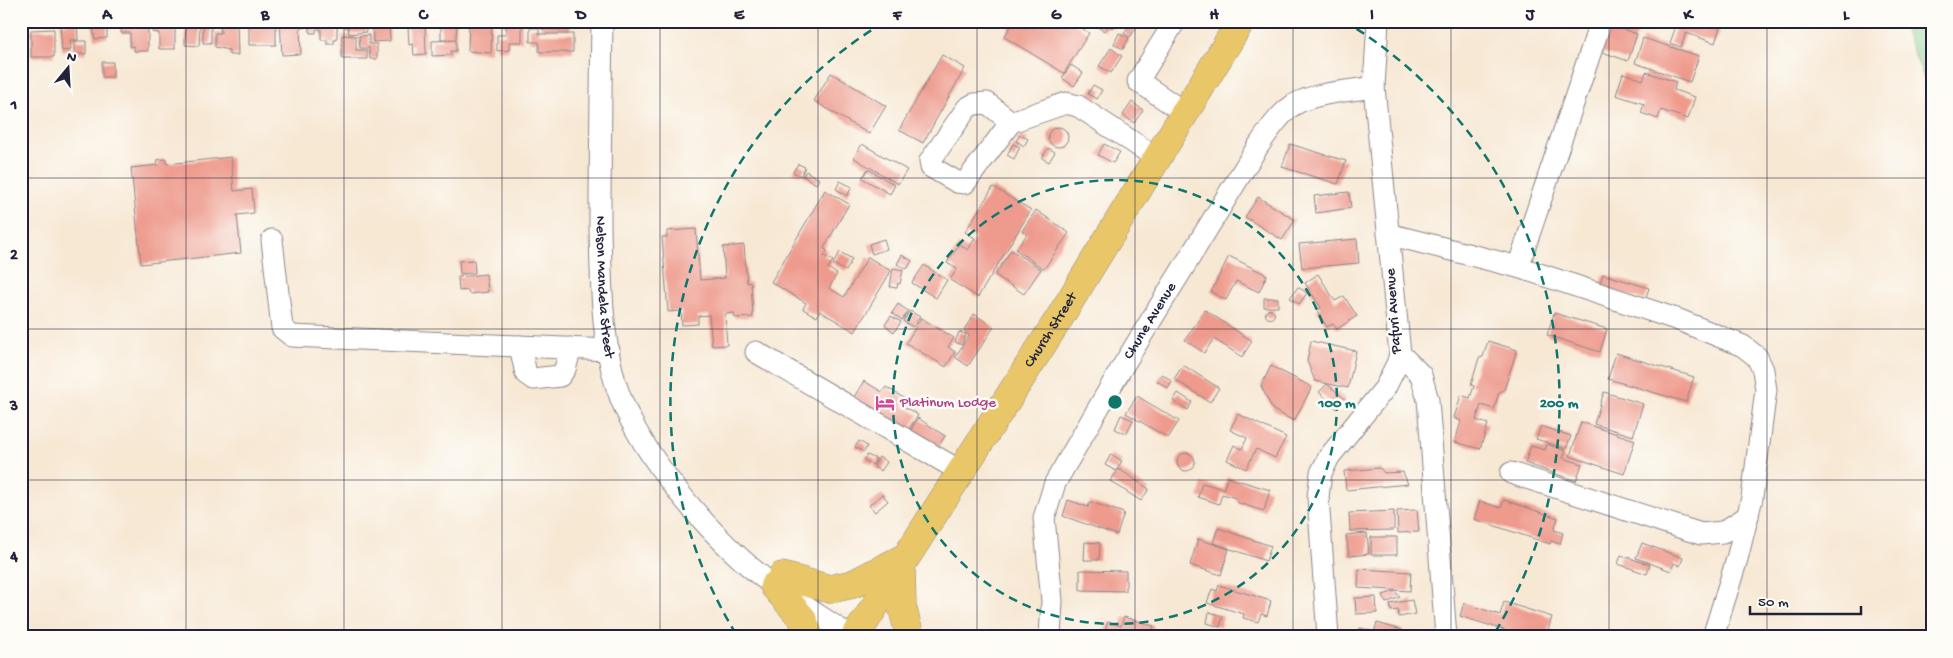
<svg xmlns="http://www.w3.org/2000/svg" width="1953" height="658" font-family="'Gochi Hand',sans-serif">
<rect width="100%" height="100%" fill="#fdfcf7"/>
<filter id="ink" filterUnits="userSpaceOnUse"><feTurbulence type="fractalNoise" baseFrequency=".02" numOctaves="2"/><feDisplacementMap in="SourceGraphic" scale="10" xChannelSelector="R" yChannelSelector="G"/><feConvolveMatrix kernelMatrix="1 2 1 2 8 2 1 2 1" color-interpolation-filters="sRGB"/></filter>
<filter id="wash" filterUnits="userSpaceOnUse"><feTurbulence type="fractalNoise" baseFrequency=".0096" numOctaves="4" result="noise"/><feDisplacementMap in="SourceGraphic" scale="20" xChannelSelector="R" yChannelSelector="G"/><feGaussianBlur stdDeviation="1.12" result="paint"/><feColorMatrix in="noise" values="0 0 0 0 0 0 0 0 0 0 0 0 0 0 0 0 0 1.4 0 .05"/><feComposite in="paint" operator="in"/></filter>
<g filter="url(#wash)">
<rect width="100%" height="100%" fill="#f7e8d4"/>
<!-- green -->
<path fill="#81cd8b" stroke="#527863" d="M1901,21H1932V98Z"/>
<g id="blocks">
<!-- building -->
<path fill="#ee9a8c" d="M121,21H148V51H134V46L130,47V33H121Z
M152,21H175V49H159V33L152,32Z
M220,21H237L238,55H229V50L215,47V33H221Z
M280,21H306L307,27L300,28L301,54L282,55Z
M309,21H337V40H334V44H327V40H321V29H316V33H310Z
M343,21H365L366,32L349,34L348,27H344Z
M372,21H389L390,41L373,42Z
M437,21H457L456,39L441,40V25H437Z
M469,21H492L491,53L468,51Z
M502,21H522V42H509V50L497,51V35H506V24H502Z
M541,21H570V30L541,29Z
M1014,21H1070L1089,33L1064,73L1004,37Z
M1100,21H1117L1113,28L1108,26L1105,31L1097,27Z
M1132,21H1141L1130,37L1124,33Z
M1652,21H1722L1715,43L1686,33L1681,47L1670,43L1675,29Z
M77,22L78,40H70L71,50L62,51L60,24Z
M94,22H107V38L95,39L92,24Z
M186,23H200L199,46L185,45Z
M203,23L211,24V43H203Z
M249,24H276V45H249Z
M415,24H425L426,54L414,55L413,44L409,45L408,27H415Z
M1611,25L1637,34L1628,61L1602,52Z
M530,28H539V34H573V52H539V42H530Z
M54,29V57H31V30Z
M1119,33L1129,38L1123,49L1114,44Z
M342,35L356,36V50H367V59H342Z
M369,35V44H377V59H370L369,48H360L359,36Z
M1643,38L1699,56L1690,82L1635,63Z
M456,40V51H451V55L432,56V41Z
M74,41H86V54H74Z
M1111,48L1122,56L1111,73L1099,66Z
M942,55L965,68L923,143L899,130Z
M102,62H113V77H102Z
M1071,65L1083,73L1074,86L1062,78Z
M1646,72L1676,82L1674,90L1695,97L1688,119L1661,110L1658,119L1641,113L1644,104L1616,95L1623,73L1643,80Z
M831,73L886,106L869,134L814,101Z
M1093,85L1102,90L1097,99L1088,94Z
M1132,102L1143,110L1134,123L1123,115Z
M1048 137a10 10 0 1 1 20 0a10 10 0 1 1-20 0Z
M1020,135L1028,139L1024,146L1016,141Z
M862,144L907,170L898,184L854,158Z
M1013,144L1020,147L1014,159L1007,155Z
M1104,144L1120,152L1113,163L1098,155Z
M1290,144L1346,161L1338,184L1282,167Z
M1048,148L1055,152L1049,162L1042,158Z
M231,157L234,191L252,189L254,213L237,215L241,253L141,264L131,168L158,165L157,160L166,159L167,164Z
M798,164L805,167L801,176L793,172Z
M868,169L895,185L890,194L862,178Z
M806,171L819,179L816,184L803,176Z
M840,181L852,187L847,196L836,189Z
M993,187L1031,210L978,297L950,280L957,269L947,263L959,244L968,250L975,238L965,232Z
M825,190L849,204L824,248L827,251L824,256L833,261L828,268L837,274L829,288L844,297L868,257L891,271L855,332L820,311L817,317L803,309L806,303L771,282Z
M1349,192L1351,208L1316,213L1314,196Z
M1258,197L1295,220L1282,240L1245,217Z
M1036,210L1069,233L1044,269L1016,250L1027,234L1022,231Z
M696,229L700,280L725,278L723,247L744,245L747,283L751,282L753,317L735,318L734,313L725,314L727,345L712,346L709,315L698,316V324L682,325L681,311L668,312L662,237H667V231Z
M884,239L887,249L872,254L869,244Z
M1357,239L1359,263L1302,268L1299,244Z
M1011,250L1041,269L1024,294L995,275Z
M840,252L852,259L846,271L833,264Z
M902,255L912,261L907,269L897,264Z
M1229,256L1267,275L1259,292L1236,281L1226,300L1211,292Z
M474,260L475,273L460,274L459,261Z
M924,265L947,280L936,298L912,283Z
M893,268L903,270L900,284L898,283L897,288L890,287Z
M486,274L488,292L469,294L468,290L459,291L458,277Z
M1318,274L1335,301L1344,296L1357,316L1337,329L1333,324L1327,327L1317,311L1321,308L1305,283Z
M1603,274L1649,288L1645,300L1599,287Z
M1298,287L1307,293L1299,304L1290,298Z
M1264,298H1278V307H1264Z
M898,304L908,311L902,320L892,313Z
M1265.5 314a4.5 4.5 0 1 1 9 0a4.5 4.5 0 1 1-9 0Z
M1205,310L1252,341L1242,357L1214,339L1204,353L1185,340Z
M910,311L920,317L913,327L903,321Z
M1554,313L1607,329L1600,352L1547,335Z
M974,314L994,327L968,366L955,357L969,336L964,330Z
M891,316L901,322L894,332L885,325Z
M921,318L954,338L948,347L955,352L946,367L906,343Z
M959,332L966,334L962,345L955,342Z
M1311,341L1356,351L1348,388L1315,381L1307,361Z
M1488,341L1517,350L1504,390L1499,392L1494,409L1481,405L1476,420L1488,424L1480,449L1455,442L1461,421L1454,418L1461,395L1470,398L1474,386L1471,385L1479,358L1483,357Z
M1616,353L1694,377L1686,402L1608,379Z
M1183,365L1219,388L1210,402L1174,379Z
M1271,366L1312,387L1294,421L1273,410L1261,386Z
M1162,374L1172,381L1168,388L1157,381Z
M864,381L882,392L886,387L907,400L903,406L918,415L909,430L854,397Z
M1327,384L1346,400L1337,409L1319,392Z
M1604,392L1643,404L1633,436L1594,424Z
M1178,393L1192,402L1188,410L1173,401Z
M1137,396L1179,421L1168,438L1126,413Z
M1238,414L1286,437L1275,458L1256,449L1246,469L1227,460L1234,445L1242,449L1247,438L1230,430Z
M1121,415L1133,420L1126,434L1115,429Z
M918,418L945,436L938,447L911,430Z
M1581,422L1635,440L1624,474L1570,456Z
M1541,426L1571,436L1566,449L1536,439Z
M859,441L867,446L864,452L855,447Z
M1547,444L1566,451L1563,458L1582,464L1576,481L1525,463L1531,446L1545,450Z
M1177 462a9 9 0 1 1 18 0a9 9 0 1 1-18 0Z
M1111,454L1122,461L1116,471L1105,465Z
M867,455L876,459L873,465L864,460Z
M879,457L887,462L881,471L874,467Z
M1380,468L1384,473L1403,472L1408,484L1346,490L1344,471Z
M1119,469L1149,489L1141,501L1110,481Z
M1227,477L1270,490L1264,511L1238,503L1236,498L1222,494L1219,504L1198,497L1202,483L1224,489Z
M882,494L888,501L875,512L869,505Z
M1068,500L1088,507L1090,502L1124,513L1117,535L1063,516Z
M1504,500L1558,518L1554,530L1563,533L1560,544L1551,541L1550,544L1474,519L1480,501L1501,508Z
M1417,510L1419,532L1398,533L1397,511Z
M1394,511V530L1350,531L1349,513Z
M1218,528L1271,546L1266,561L1213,543Z
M1367,533L1369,554L1349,556L1346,535Z
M1371,537H1397V555H1371Z
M1198,539L1229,549L1221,575L1190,565Z
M1085,542L1100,543L1099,560H1084Z
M1642,543L1683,558L1680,566L1674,563L1671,571L1636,558Z
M1621,555L1650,565L1647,574L1618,564Z
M1359,569L1411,572L1410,591L1358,588Z
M1080,570L1126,571V591L1080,590Z
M1219,585L1271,601L1267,616L1261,614L1258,622L1243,618L1244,614L1207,603L1212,589L1217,591Z
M1395,591L1400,597L1386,603L1383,595Z
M1376,597L1377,613L1356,614L1355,598Z
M1412,600L1415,614L1399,617L1398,610L1391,611L1390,604Z
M1504,602L1552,617L1548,630L1559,633L1558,637H1526L1460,616L1464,603L1500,615Z
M1209,612L1223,616L1220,627L1207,623Z
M1124,617L1154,626L1151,637H1115L1104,633L1108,622L1121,626Z
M1377,623L1402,630L1400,637H1358L1360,628L1374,632Z"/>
</g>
</g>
<g filter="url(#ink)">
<use href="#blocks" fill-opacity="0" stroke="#8c8588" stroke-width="1"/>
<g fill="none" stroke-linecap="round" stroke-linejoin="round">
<!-- minor casing -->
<g stroke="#8c8588" stroke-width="23">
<g id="minor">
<path id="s1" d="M602,21C601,89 600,158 600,226C601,276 601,339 617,388C636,446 695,517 740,558C773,589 814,611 851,637"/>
<path d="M1175,21L1138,81L1185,113"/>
<path d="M1011,122L987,103L974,104L967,108L930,161L931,167L957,182L965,183L1011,122L1066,103L1078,106L1157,158"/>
<path d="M1388,234L1518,267L1679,320L1743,346L1757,357L1763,370L1766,390L1752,498L1737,559L1713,637"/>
<path d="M272,240L282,328L292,336L609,350"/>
<path d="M1518,267L1601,21"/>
<path d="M520,346L526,374L533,379L560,376L565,369L571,348"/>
<path d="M756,352L960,471"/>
<path d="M1400,354L1421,375L1428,400L1446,637"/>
<path d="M1511,473L1701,534L1723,532L1748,516"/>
<path id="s2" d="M1050,637L1052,601L1044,518L1055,483L1121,369L1255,151C1265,136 1275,120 1288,109C1306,93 1350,91 1374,87"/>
<path d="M1328,637L1318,497L1321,473L1329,457L1385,388L1397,364L1400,354L1374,87L1378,21"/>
</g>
</g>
<!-- major casing -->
<g stroke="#8c8588" stroke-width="29">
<g id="major">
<path d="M901,564L902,606L910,637"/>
<path d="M782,576L830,589L853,584L902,559"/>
<path d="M774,586L802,618L810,637"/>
<path id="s3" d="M855,637L1060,317L1241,21"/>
</g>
</g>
<!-- minor -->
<use href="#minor" stroke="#fff" stroke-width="21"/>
<!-- major -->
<use href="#major" stroke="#e9c769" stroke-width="28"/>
</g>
</g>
<!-- grid -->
<path fill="none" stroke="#22223b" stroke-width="1" stroke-opacity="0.55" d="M186,21V637M344,21V637M502,21V637M660,21V637M818,21V637M977,21V637M1135,21V637M1293,21V637M1451,21V637M1609,21V637M1767,21V637M21,178H1932M21,329H1932M21,480H1932"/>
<!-- distance rings -->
<g fill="none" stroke="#0f766e" stroke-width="2.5" stroke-dasharray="9 6">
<circle cx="1115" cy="402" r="222"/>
<path d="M736 634A444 444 0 0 1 886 21M1344 21A444 444 0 0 1 1494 634"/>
</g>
<!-- icons -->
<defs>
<g id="hotel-bare" transform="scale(1.5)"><path d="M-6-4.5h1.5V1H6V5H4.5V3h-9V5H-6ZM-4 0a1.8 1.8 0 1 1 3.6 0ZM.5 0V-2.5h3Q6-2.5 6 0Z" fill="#d1479c" stroke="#fdfcf7" stroke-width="2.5" paint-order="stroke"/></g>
</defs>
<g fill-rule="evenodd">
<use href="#hotel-bare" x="885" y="403"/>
</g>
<g text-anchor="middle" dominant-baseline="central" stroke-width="5" stroke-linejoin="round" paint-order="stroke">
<!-- street labels -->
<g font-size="15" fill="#22223b" stroke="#fdfcf7">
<text stroke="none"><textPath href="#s1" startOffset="266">Nelson Mandela Street</textPath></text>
<text transform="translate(1394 311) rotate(-94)">Pafuri Avenue</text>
<text stroke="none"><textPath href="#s2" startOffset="344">Chune Avenue</textPath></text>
<text stroke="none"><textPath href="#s3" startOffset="364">Church Street</textPath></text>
</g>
<!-- hotel labels -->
<g font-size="15" fill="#b23c85" stroke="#fdfcf7" text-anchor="start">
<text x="900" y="403">Platinum Lodge</text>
</g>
</g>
<circle cx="1115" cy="402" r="8" fill="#0f766e" stroke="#fdfcf7" stroke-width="2.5"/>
<g font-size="15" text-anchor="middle" font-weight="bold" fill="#0f766e" stroke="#fdfcf7" stroke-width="5" stroke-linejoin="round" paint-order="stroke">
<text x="1337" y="407">100 m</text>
<text x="1559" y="407">200 m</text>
</g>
<!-- margin -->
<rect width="1953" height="658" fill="none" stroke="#fdfcf7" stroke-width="55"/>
<!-- north arrow -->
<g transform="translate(68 68) rotate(18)" stroke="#fdfcf7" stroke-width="4" paint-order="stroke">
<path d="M0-4L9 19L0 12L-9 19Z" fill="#22223b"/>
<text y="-8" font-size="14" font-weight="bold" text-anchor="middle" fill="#22223b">N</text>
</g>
<!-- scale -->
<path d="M1750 606v8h111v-8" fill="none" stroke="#22223b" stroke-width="2.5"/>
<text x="1758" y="606" font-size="15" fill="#22223b" stroke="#fdfcf7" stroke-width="4" paint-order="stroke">50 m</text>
<rect x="28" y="28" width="1898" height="602" fill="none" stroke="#22223b" stroke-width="2"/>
<g font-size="16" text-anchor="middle" font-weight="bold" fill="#22223b">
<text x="107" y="19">A</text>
<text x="265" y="19">B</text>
<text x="423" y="19">C</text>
<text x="581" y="19">D</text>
<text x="739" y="19">E</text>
<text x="897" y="19">F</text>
<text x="1056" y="19">G</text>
<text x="1214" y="19">H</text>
<text x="1372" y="19">I</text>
<text x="1530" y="19">J</text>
<text x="1688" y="19">K</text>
<text x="1846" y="19">L</text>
<text x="14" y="109">1</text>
<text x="14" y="259">2</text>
<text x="14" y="410">3</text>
<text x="14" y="561">4</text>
</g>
</svg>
